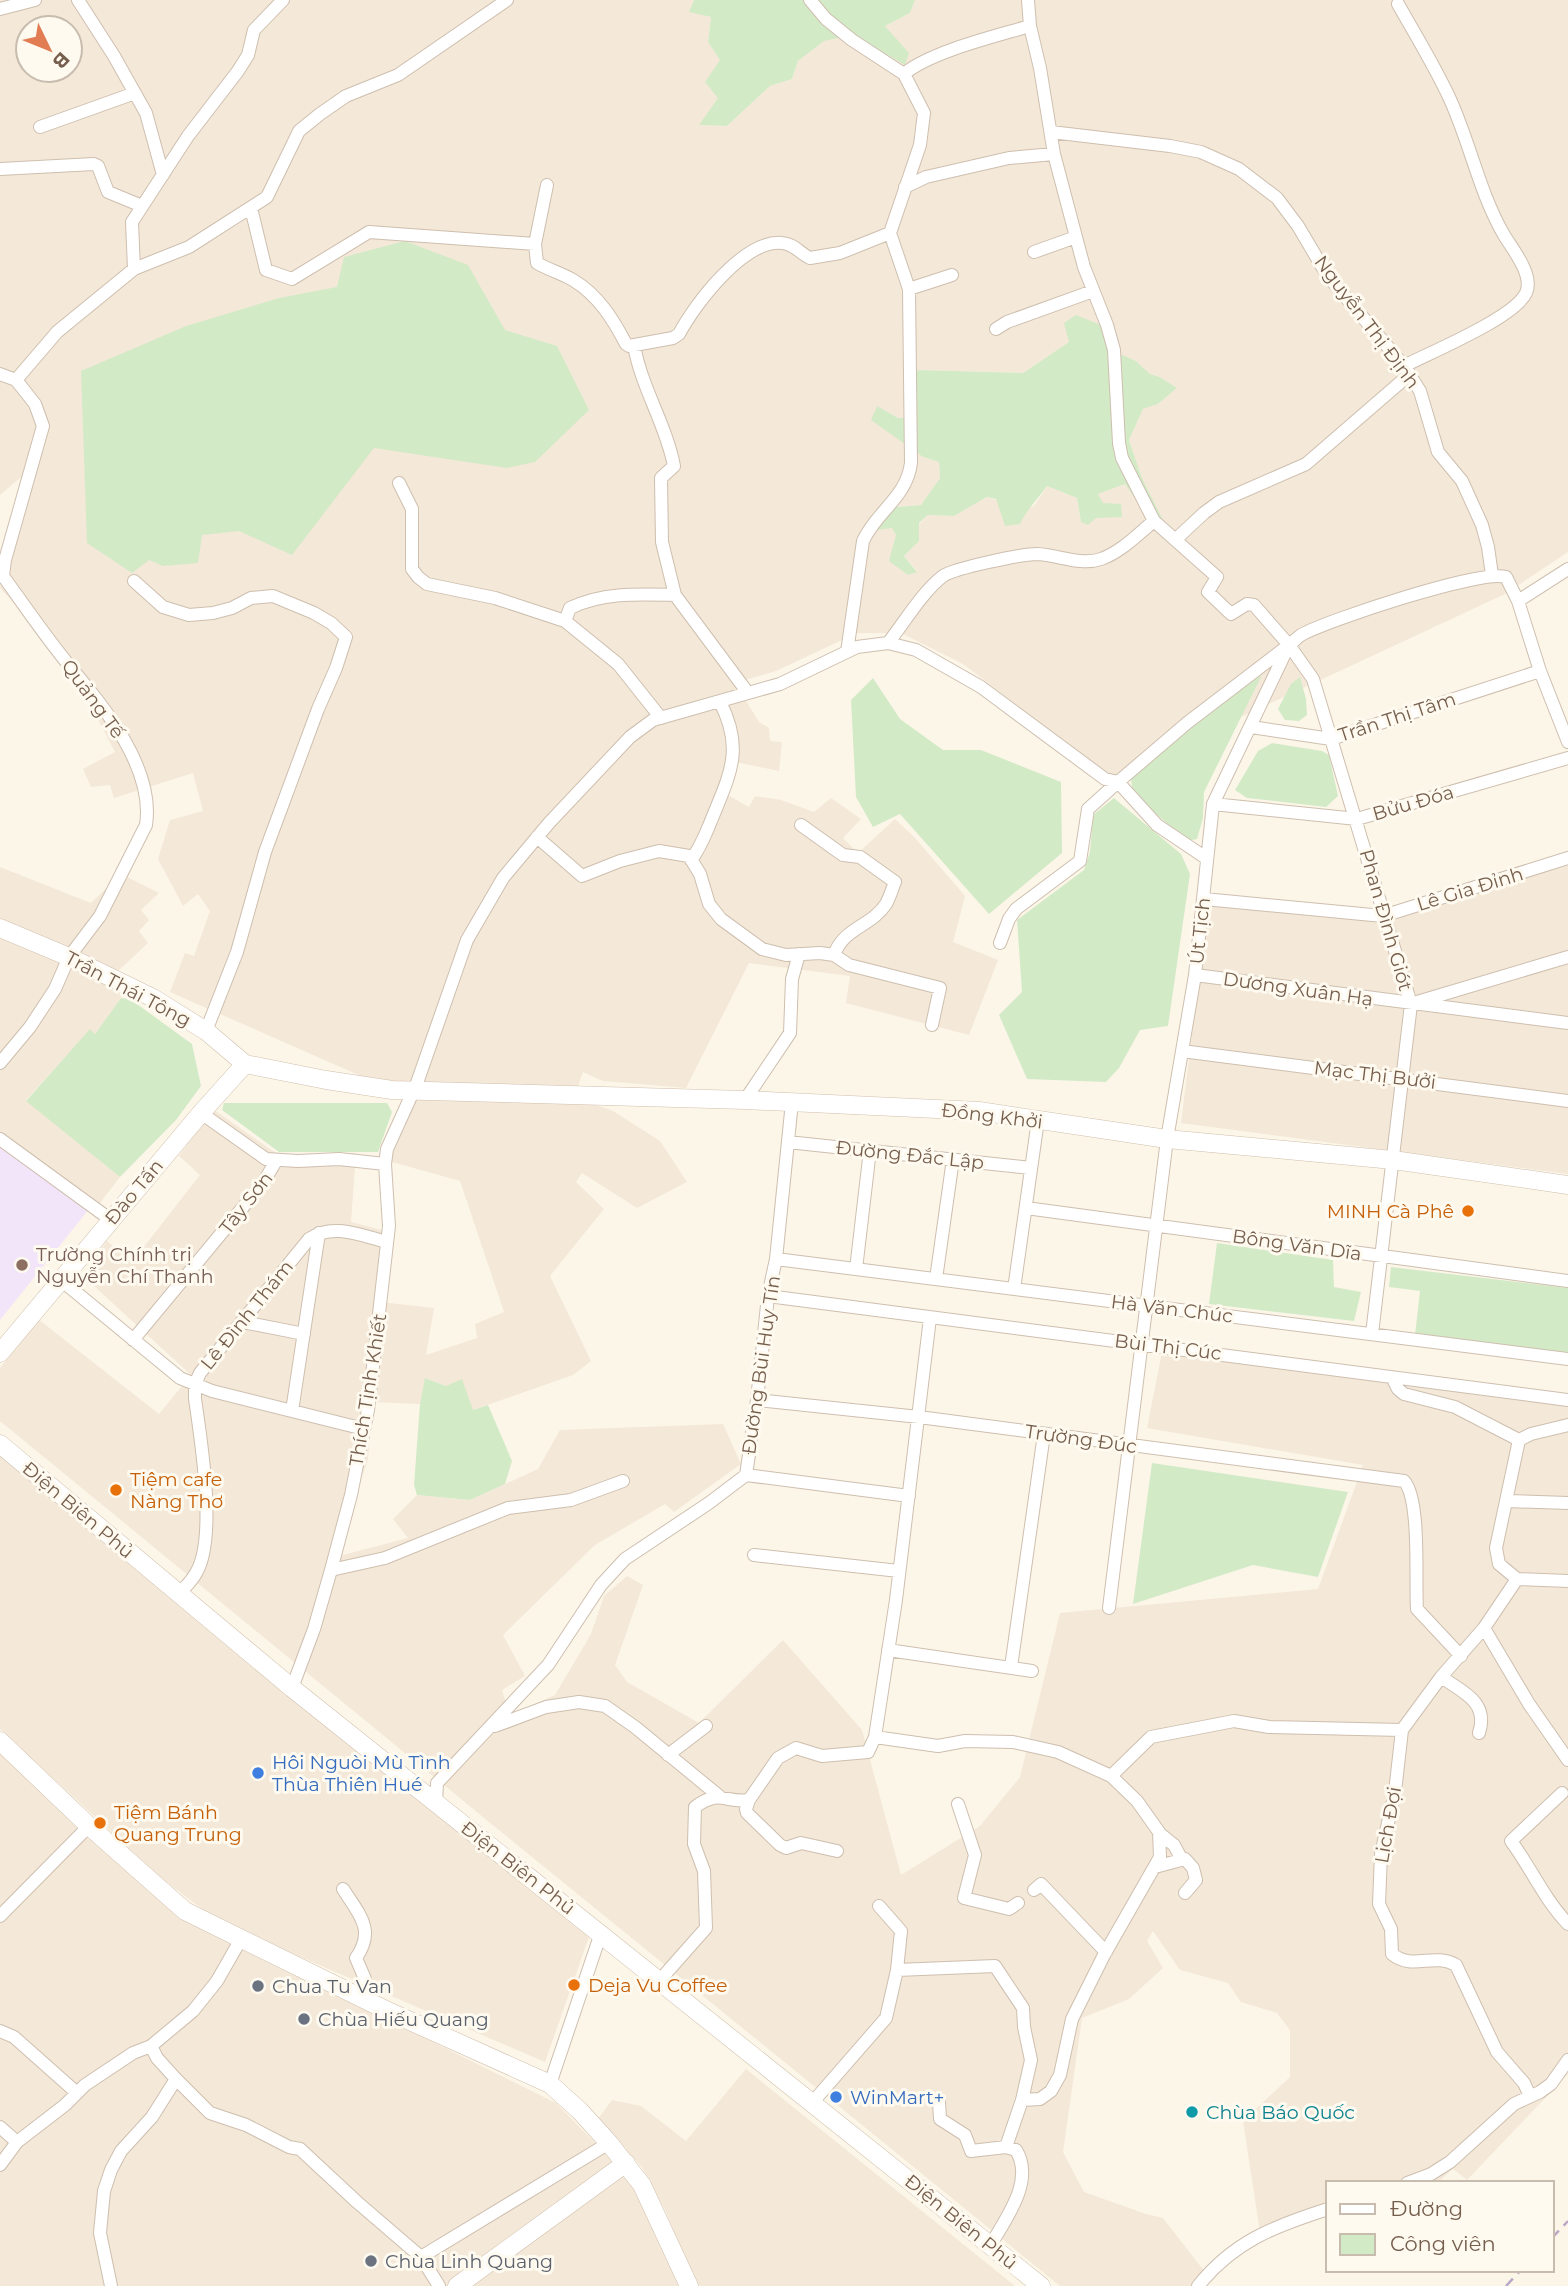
<svg xmlns="http://www.w3.org/2000/svg" width="1568" height="2286" font-family="Montserrat,sans-serif">
<rect width="100%" height="100%" fill="#fcf6e9"/>
<!-- residential -->
<path fill="#f4e8d8" fill-rule="evenodd" d="M0,0H694L690,11L711,17L708,42L720,60L718,98L700,125L727,126L770,86L792,79L798,61L824,41L853,35L908,53L885,26L910,13L915,0H1568V552L1505,594L1112,777L963,664L901,633H857L776,671L735,683L759,722L769,728L770,741L782,742L779,771L731,761L724,793L749,807L755,796L781,800L814,812L831,798L861,819L843,838L858,853L895,819L915,838L965,896L953,942L998,960L969,1035L846,1003L850,976L749,963L686,1088L603,1081L583,1072L574,1097L613,1111L660,1141L687,1182L637,1208L582,1173L576,1182L604,1209L550,1276L591,1361L573,1375L473,1410L446,1386L426,1378L420,1404L372,1402L368,1460L346,1519L339,1556L408,1538L393,1519L417,1495L470,1500L538,1469L560,1430L723,1424L741,1464L674,1512L665,1504L595,1545L503,1635L525,1676L502,1690L510,1715L555,1695L591,1634L604,1596L627,1576L643,1585L615,1665L627,1682L699,1723L783,1640L862,1730L901,1875L980,1826L1020,1777L1060,1613L1318,1589L1363,1465L1147,1428L1162,1352L1568,1406V2074L1467,2180L1453,2169L1437,2183H1328V2216L1261,2239L1243,2121L1290,2077V2030L1277,2013L1241,2002L1228,1983L1180,1970L1153,1931L1147,1941L1163,1968L1129,1999L1082,2018L1063,2152L1084,2192L1146,2214L1163,2218L1205,2272L1194,2286H1060L489,1822L0,1421V1368L38,1319L159,1414L191,1375L82,1275L107,1241L132,1262L200,1175L179,1156L213,1109L280,1156L356,1153L351,1222L393,1233L380,1302L434,1308L426,1355L477,1338L475,1324L504,1312L460,1181L378,1158L404,1095L170,992L185,953L194,956L210,911L198,894L183,906L158,859L170,820L203,811L193,773L114,798L110,785L91,787L83,769L115,752L84,693L74,687V674L29,619L0,588L21,477L0,495ZM28,28H70V70H28ZM1069,342L1136,361L1150,374L1160,377L1177,388L1158,404L1143,409L1129,440L1142,478L1162,520L1147,516L1125,484L1098,494L1103,503L1081,522L1077,498L1047,486L1035,505L1026,510L987,497L954,516L928,515L919,524V541L904,556L917,571L908,575L896,535L885,508L921,505L940,478L939,462L923,457L877,407L898,418H909L905,373L919,370L1023,373Z
M1568,851V1174L1181,1123L1209,898L1387,916Z
M0,867L91,903L121,874L159,893L141,910L149,920L139,931L148,943L117,972L134,980L95,1034L90,1030L26,1100L120,1177L97,1207L0,1135Z
M0,1450L589,1937L545,2062L219,1922L160,1877L0,1729Z
M0,1753L191,1922L556,2103L633,2182L684,2286H0Z
M746,2069L1015,2286H696L666,2212L642,2167L597,2120L612,2100L641,2106L686,2141Z"/>
<!-- education -->
<path fill="#f3e5f9" d="M0,1145L89,1209L0,1320Z"/>
<!-- green -->
<path fill="#d3eac7" d="M694,0H915L910,13L885,26L909,53L905,65L853,35L824,41L798,61L792,79L770,86L727,126L699,125L718,98L705,82L720,60L708,42L711,17L689,12Z
M405,241L468,265L505,330L557,346L589,410L535,462L507,468L374,448L292,555L239,531L202,535L198,563L163,566L149,560L132,573L87,543L81,371L186,326L279,298L337,287L344,257Z
M1076,315L1101,325L1120,354L1136,361L1150,374L1160,377L1177,388L1158,404L1143,409L1129,440L1142,478L1163,520L1155,523L1147,516L1125,484L1098,494L1103,503L1121,504L1122,517L1096,518L1088,525L1081,522L1077,498L1047,486C1038,499 1027,509 1020,524L1005,526L996,499L987,497L954,516L928,515L919,523V541L904,556L917,572L908,575L889,561L896,535L892,528L876,530L869,518L885,508L921,505L940,478L939,462L923,457L871,420L877,406L898,418H909L905,373L919,370L1023,373L1069,342L1064,323Z
M1262,675L1204,792L1203,818L1197,839L1186,841L1132,792L1131,776L1192,724Z
M1300,677L1306,699L1307,715L1299,721L1285,720L1278,709L1291,684Z
M873,678L900,719L943,750H981L1061,782L1062,853L989,914L900,814L873,827L856,797L851,700Z
M1272,743L1322,751L1329,755L1338,796L1326,807L1247,798L1235,790L1258,751Z
M1114,798L1181,854L1190,874L1168,1026L1140,1030L1119,1068L1106,1082L1027,1079L999,1015L1022,992L1017,920L1084,870L1090,852L1093,815Z
M121,998L130,999L192,1044L201,1086L176,1120L120,1177L26,1101L90,1029L95,1034Z
M224,1103H387L392,1112L378,1152H279L222,1110Z
M1217,1243L1333,1260L1334,1287L1361,1292L1354,1321L1209,1304Z
M1391,1267L1568,1288V1353L1415,1335L1420,1291L1389,1287Z
M425,1378L446,1386L462,1379L473,1410L488,1405L512,1461L505,1484L470,1500L417,1495L414,1485L420,1404Z
M1152,1463L1348,1492L1318,1577L1253,1565L1133,1604Z"/>
<g fill="none" stroke-linecap="round" stroke-linejoin="round">
<!-- street casing -->
<g stroke="#cebfaf" stroke-width="14">
<path id="street" d="M78,0L114,56L146,113L163,175
M810,0L826,19L852,40L904,74L924,113L920,145L890,233
M1028,0L1030,26L1040,68L1054,154L1076,237L1034,252
M1398,4C1415,34 1434,65 1449,97C1470,142 1479,192 1504,235C1513,250 1534,275 1526,293C1514,318 1431,352 1404,366
M0,9L35,0
M904,74C930,52 996,36 1030,26
M40,127L135,93
M1051,132L1170,146L1201,152L1239,169L1277,198L1298,226L1327,275L1404,366L1420,391L1438,452L1462,481L1482,525L1488,547L1492,575
M0,169L94,164L98,166L108,192L142,206
M547,185L535,244L537,263C549,270 561,273 573,280C598,295 613,319 626,344L629,346L673,338L679,334C695,304 744,239 782,243C795,244 799,253 810,258L840,253L890,233L909,289L911,463C907,497 876,512 863,541L847,652
M905,187L926,177L1009,158L1054,154
M251,208L266,270L292,279L369,232L535,244
M1076,237L1084,267L1107,325L1114,350L1119,443L1122,458L1154,521L1217,577L1208,592L1231,614L1247,604L1254,605L1289,645L1313,679L1411,1004L1372,1334
M134,269L132,222L188,136L238,71L248,55L254,30L283,0
M909,289L952,275
M996,329L1007,322L1093,291
M634,345C641,387 666,424 674,466L661,478L662,542L675,595L748,693
M0,374L16,380L35,404L43,426L5,560L3,576C24,605 45,636 68,664C102,705 155,767 146,825L100,916L69,957L55,989L30,1027L0,1063
M16,380L57,332L134,269L189,247L267,197L299,131L320,114L346,96L398,75L507,0
M399,483L412,509V569L418,577L427,584L495,598L565,621L618,664L661,718
M1175,540L1204,513L1219,502L1306,464L1410,374
M134,581L163,607L189,615L213,613L232,608L251,598L273,596L314,613L331,623L346,637L336,668L318,709L265,852L237,952L206,1031
M1518,601L1568,569
M565,621L570,608C603,592 639,594 675,595
M888,643C904,623 923,591 943,576C955,568 1022,554 1037,554C1058,555 1081,566 1101,559C1121,552 1138,534 1154,521
M1251,727L1331,739L1540,671
M1213,804L1357,819L1568,758
M801,825L843,855L860,857L895,882C892,889 890,897 886,904C871,927 844,927 834,955
M537,837L582,876L620,861L659,851L689,856L700,874L709,904L721,919L762,949L786,955L820,953L834,955L849,965L940,988L932,1025
M691,860C701,847 705,835 711,821C729,776 745,750 720,702
M1204,899L1383,916L1568,858
M1000,943L1009,919L1016,909L1080,861L1088,809L1118,782L1157,825L1206,858
M1195,975L1568,1023
M1417,1002L1568,957
M1182,1051L1568,1101
M745,1100L790,1033L792,979L799,954
M201,1113L266,1159L298,1161L339,1159L385,1164
M0,1139L111,1220
M788,1142L1031,1168
M1026,1208L1568,1281
M776,1259L1568,1359
M856,1269L870,1150
M936,1279L953,1159
M61,1280L180,1378L212,1391L364,1429
M1014,1289L1038,1120
M768,1296L1568,1400
M243,1322L304,1334
M133,1340L263,1183L276,1161
M1392,1377L1398,1389L1404,1394L1455,1407L1519,1440
M757,1400L919,1417L1404,1481C1421,1499 1415,1583 1417,1609L1461,1656
M292,1411L319,1233
M746,1475L909,1496
M1507,1501L1568,1503
M754,1555L899,1571
M331,1570L385,1558L508,1508L571,1500L623,1481
M1517,1579L1568,1581
M179,1594C184,1588 192,1581 196,1573C217,1539 201,1440 195,1399V1384L200,1373L309,1239C333,1222 362,1236 387,1242
M1109,1608L1167,1139L1195,975L1213,804L1289,645C1293,642 1297,638 1301,635C1328,620 1481,569 1506,577L1518,601L1540,671L1568,742
M1484,1628L1529,1704L1568,1760
M888,1650L1032,1671
M1011,1667L1044,1434
M1441,1677C1463,1692 1489,1702 1479,1733
M292,1688L314,1629L331,1570L351,1495L368,1410L389,1226L385,1164L387,1149L417,1083L467,940L503,878L549,823L630,737L653,720L780,684L857,647L888,643L916,650L981,687L1105,779L1118,782L1187,723L1289,645
M495,1726L546,1707L579,1702L605,1706L635,1727L719,1796
M875,1737L938,1746L965,1741L1013,1742L1058,1752L1111,1776
M668,1755L706,1726
M1562,1793L1511,1841C1531,1868 1544,1899 1568,1924
M749,1800L746,1809L747,1813L780,1845L786,1848L801,1843L837,1851
M958,1804L975,1855L964,1898L1009,1909L1018,1903
M436,1805L437,1783L548,1665L601,1585L625,1559L709,1503L746,1475L757,1400L768,1296L776,1259L792,1102
M1159,1833L1174,1845L1181,1858
M1155,1867L1185,1859L1193,1868L1196,1880L1185,1893
M343,1889C359,1914 376,1930 356,1958L365,1979L358,1997
M1034,1890L1041,1884L1106,1952
M0,1916L89,1826
M897,1970L995,1966L1023,2008L1024,2027L1031,2060L1022,2100
M660,1980L706,1928L704,1871L694,1844L695,1807C721,1788 725,1804 749,1800L778,1758L796,1748L822,1756L868,1752L875,1737L896,1600L930,1318
M0,2031L14,2037L77,2093
M176,2079L210,2113L246,2125L289,2147L300,2149L357,2202L421,2257
M550,2084L601,1933
M1530,2096L1524,2083L1497,2052L1456,1965C1434,1952 1413,1971 1392,1954L1391,1929L1379,1904L1381,1854L1395,1792L1402,1730L1441,1677L1484,1628L1517,1579L1499,1564L1496,1548L1519,1440L1531,1434L1568,1425
M939,2102L940,2119L965,2135L971,2151L1006,2147
M812,2103L886,2018L897,1970L901,1931L879,1906
M0,2127L17,2142
M0,2165L17,2142L65,2105L85,2085L133,2053L151,2046L193,2011L217,1981L241,1939
M1407,2183L1431,2174L1450,2162L1514,2104L1540,2092L1551,2084L1568,2060
M990,2246C1006,2218 1035,2181 1016,2150L1006,2147L1022,2100L1040,2099L1051,2091L1060,2075L1072,2019L1104,1955L1160,1857L1159,1832L1137,1801L1111,1776L1151,1737L1234,1721L1269,1727L1402,1730
M111,2286L100,2233L104,2191L111,2170L121,2151L152,2117L176,2079L157,2058L151,2046
M439,2286L421,2257L609,2143
M1198,2286C1234,2241 1275,2226 1328,2209"/>
</g>
<!-- secondary casing -->
<g stroke="#d1bfac" stroke-width="19">
<path id="secondary" d="M0,928L69,957L153,998L206,1031L245,1064L326,1080L392,1090L745,1100L979,1111L1167,1139L1393,1160L1568,1185
M0,1353L201,1113L245,1064
M0,1444L292,1688L1041,2286
M0,1741L89,1826L185,1911L390,2012L550,2084L580,2111L609,2143L642,2185L689,2286
M457,2286L626,2163"/>
</g>
<!-- street -->
<use href="#street" stroke="#fff" stroke-width="12"/>
<!-- secondary -->
<use href="#secondary" stroke="#fff" stroke-width="18"/>
<!-- rail -->
<path stroke="#baa7c6" stroke-width="2.5" stroke-dasharray="10 7" stroke-linecap="butt" d="M1552,2238L1568,2221
M1506,2286L1521,2270"/>
</g>
<!-- markers -->
<g fill="#e8710a" stroke="#fefaf0" stroke-width="2.5">
<circle cx="1468" cy="1211" r="7"/>
<circle cx="116" cy="1490" r="7"/>
<circle cx="100" cy="1823" r="7"/>
<circle cx="574" cy="1985" r="7"/>
</g>
<circle fill="#8d6e63" stroke="#fefaf0" stroke-width="2.5" cx="22" cy="1265" r="7"/>
<g fill="#3f7fe0" stroke="#fefaf0" stroke-width="2.5">
<circle cx="258" cy="1773" r="7"/>
<circle cx="836" cy="2097" r="7"/>
</g>
<g fill="#6b7280" stroke="#fefaf0" stroke-width="2.5">
<circle cx="258" cy="1986" r="7"/>
<circle cx="304" cy="2019" r="7"/>
<circle cx="371" cy="2261" r="7"/>
</g>
<circle fill="#0f9aa8" stroke="#fefaf0" stroke-width="2.5" cx="1192" cy="2112" r="7"/>
<g text-anchor="middle" dominant-baseline="central" stroke-width="6" stroke-linejoin="round" paint-order="stroke">
<!-- street labels -->
<g font-size="19" fill="#765e4d" stroke="#fefaf0">
<text transform="translate(1367 322) rotate(53)">Nguyễn Thị Định</text>
<text transform="translate(93 699) rotate(54)">Quảng Tế</text>
<text transform="translate(1397 717) rotate(-18)">Trần Thị Tâm</text>
<text transform="translate(1413 803) rotate(-16)">Bửu Đóa</text>
<text transform="translate(1470 889) rotate(-17)">Lê Gia Đỉnh</text>
<text transform="translate(1386 920) rotate(74)">Phan Đình Giót</text>
<text transform="translate(1200 931) rotate(-84)">Út Tịch</text>
<text transform="translate(128 989) rotate(28)">Trần Thái Tông</text>
<text transform="translate(1298 989) rotate(8)">Dương Xuân Hạ</text>
<text transform="translate(1375 1075) rotate(7)">Mạc Thị Bưởi</text>
<text transform="translate(992 1116) rotate(7)">Đồng Khởi</text>
<text transform="translate(910 1155) rotate(6)">Đường Đắc Lập</text>
<text transform="translate(134 1192) rotate(-50)">Đào Tấn</text>
<text transform="translate(246 1203) rotate(-52)">Tây Sơn</text>
<text transform="translate(1297 1245) rotate(8)">Bông Văn Dĩa</text>
<text transform="translate(1172 1309) rotate(7)">Hà Văn Chúc</text>
<text transform="translate(247 1315) rotate(-51)">Lê Đình Thám</text>
<text transform="translate(1168 1347) rotate(7)">Bùi Thị Cúc</text>
<text transform="translate(761 1365) rotate(-82)">Đường Bùi Huy Tín</text>
<text transform="translate(368 1390) rotate(-81)">Thích Tịnh Khiết</text>
<text transform="translate(1081 1439) rotate(8)">Trường Đúc</text>
<text transform="translate(78 1510) rotate(40)">Điện Biên Phủ</text>
<text transform="translate(1388 1825) rotate(-80)">Lịch Đợi</text>
<text transform="translate(518 1868) rotate(38)">Điện Biên Phủ</text>
<text transform="translate(961 2222) rotate(39)">Điện Biên Phủ</text>
</g>
<!-- food labels -->
<g font-size="19" fill="#c56008" stroke="#fefaf0" text-anchor="start">
<text x="1454" y="1211" text-anchor="end">MINH Cà Phê</text>
<text x="130" y="1479">Tiệm cafe<tspan x="130" dy="22">Nàng Thơ</tspan></text>
<text x="114" y="1812">Tiệm Bánh<tspan x="114" dy="22">Quang Trung</tspan></text>
<text x="588" y="1985">Deja Vu Coffee</text>
</g>
<!-- education labels -->
<g font-size="19" fill="#785e54" stroke="#fefaf0" text-anchor="start">
<text x="36" y="1254">Trường Chính trị<tspan x="36" dy="22">Nguyễn Chí Thanh</tspan></text>
</g>
<!-- shop labels -->
<g font-size="19" fill="#366cbe" stroke="#fefaf0" text-anchor="start">
<text x="272" y="1762">Hôi Nguòi Mù Tình<tspan x="272" dy="22">Thùa Thiên Hué</tspan></text>
<text x="850" y="2097">WinMart+</text>
</g>
<!-- worship labels -->
<g font-size="19" fill="#5b616d" stroke="#fefaf0" text-anchor="start">
<text x="272" y="1986">Chua Tu Van</text>
<text x="318" y="2019">Chùa Hiếu Quang</text>
<text x="385" y="2261">Chùa Linh Quang</text>
</g>
<!-- culture labels -->
<g font-size="19" fill="#0d838f" stroke="#fefaf0" text-anchor="start">
<text x="1206" y="2112">Chùa Báo Quốc</text>
</g>
</g>
<!-- legend -->
<rect x="1326" y="2181" width="228" height="91" fill="#fefaf0" stroke="#c8bcaf" stroke-width="2"/>
<rect x="1340" y="2204" width="35" height="10" fill="#ffffff" stroke="#c8bcaf" stroke-width="2"/>
<text x="1390" y="2216" font-size="21" fill="#765e4d">Đường</text>
<rect x="1340" y="2234" width="35" height="21" fill="#d3eac7" stroke="#c8bcaf" stroke-width="2"/>
<text x="1390" y="2251" font-size="21" fill="#765e4d">Công viên</text>
<!-- north arrow -->
<g transform="translate(49 49) rotate(133)"><circle r="33" fill="#fefaf0" stroke="#c8bcaf" stroke-width="2"/>
<path d="M0-5L12 26L0 18L-12 26Z" fill="#e17c53"/>
<text y="-10" font-size="19" font-weight="bold" text-anchor="middle" fill="#765e4d">B</text>
</g>
</svg>
